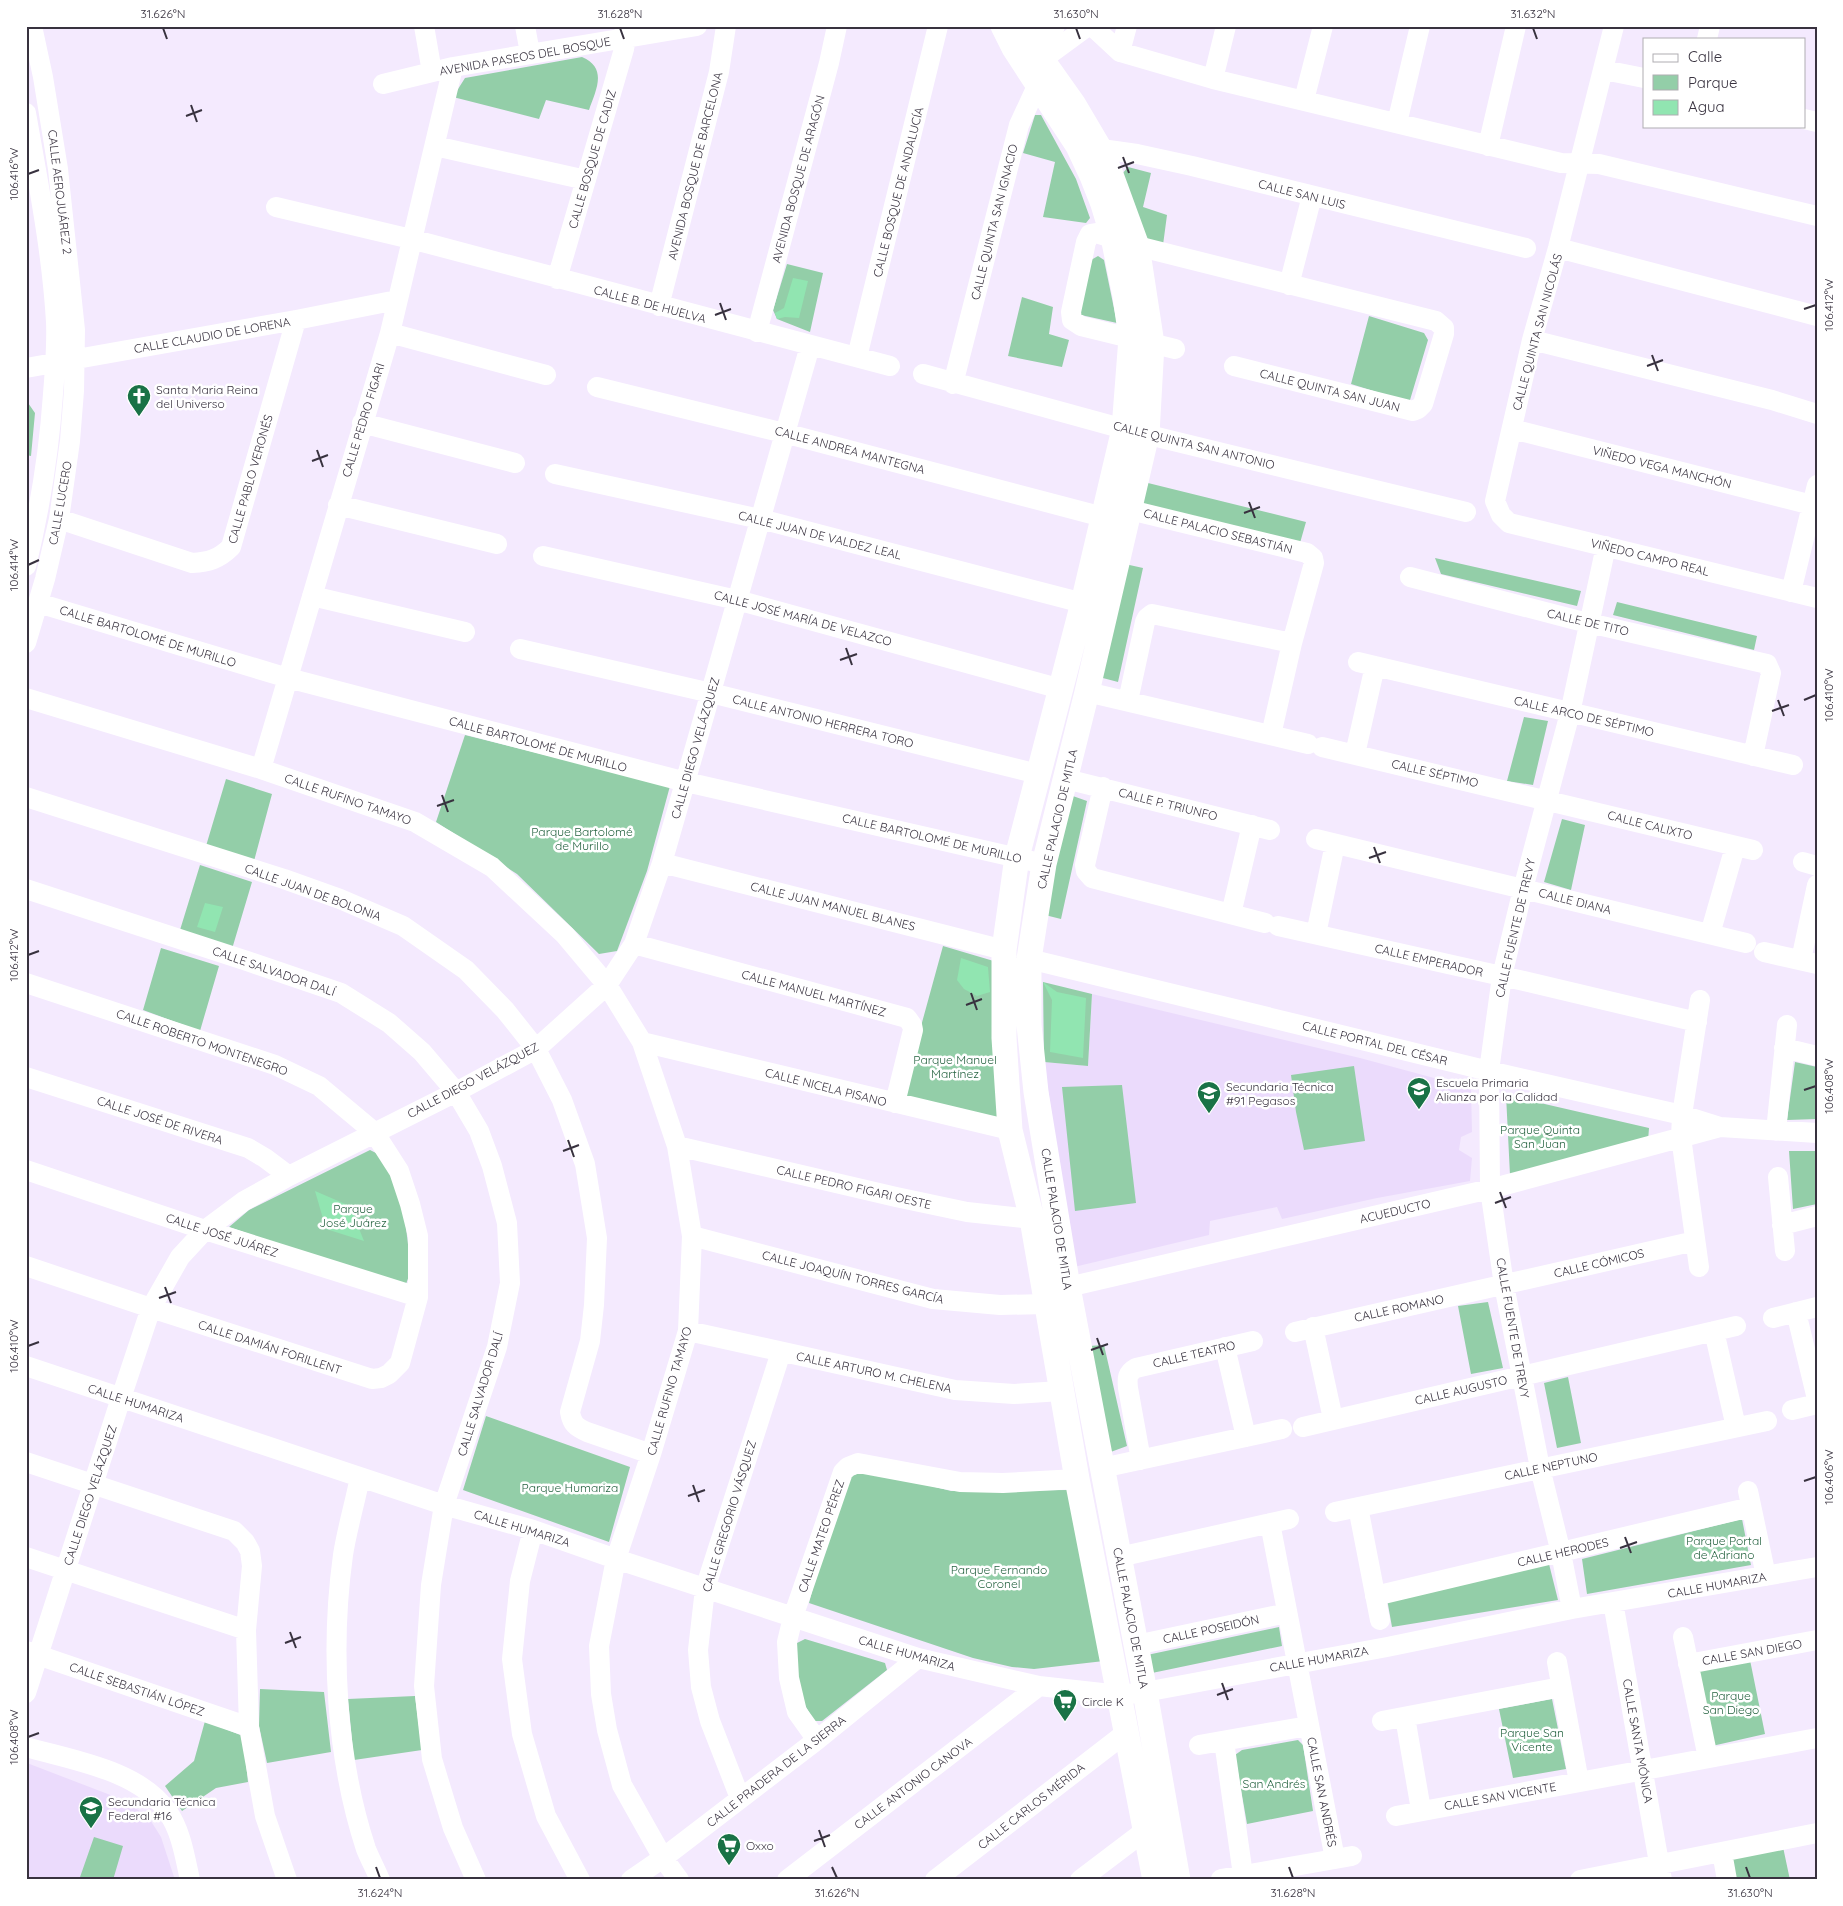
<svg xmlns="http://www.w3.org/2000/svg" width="1843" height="1906" font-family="Quicksand,sans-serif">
<rect width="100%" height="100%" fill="#f4eafe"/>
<!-- built -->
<path fill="#ebdbfc" d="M1092,994L1360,1058L1471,1088L1472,1132L1461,1137L1459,1150L1472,1158L1470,1181L1377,1198L1282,1219L1277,1207L1210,1221L1209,1235L1074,1267L1044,1062L1088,1066Z
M27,1763L126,1801L149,1818L161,1837L175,1880H26Z"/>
<!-- green -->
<path fill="#93cea8" d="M582,57C608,68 596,90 589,110L546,100L539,119L453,97L465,78Z
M1035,115H1041L1076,179L1090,218L1086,223L1043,217L1055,162L1023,153Z
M1128,167L1151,173L1143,207L1167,215L1163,245L1144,239L1122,174Z
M1098,256L1104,260L1117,323L1081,315L1077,305L1091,260Z
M787,264L823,273L810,332L777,319L773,310Z
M1022,297L1053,307L1049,334L1069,340L1062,367L1008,356Z
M1369,316L1424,333L1428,340L1410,400L1406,401L1351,384Z
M26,400L35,413L31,456L26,455Z
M1148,483L1306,522L1300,543L1140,508Z
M1435,558L1581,591L1577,606L1441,574Z
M1125,564L1143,568L1118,682L1099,677Z
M1617,602L1757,636L1754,650L1613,615Z
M1524,717L1548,721L1533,785L1507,781Z
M465,735L670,786L647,871L617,951L599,954L517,874L436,822Z
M226,779L272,794L254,861L206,846Z
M1070,795L1087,801L1061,919L1041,914Z
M1562,819L1585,825L1571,890L1544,882Z
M200,865L252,882L232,949L180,930Z
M943,946L997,962L1000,1123L901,1099Z
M161,948L219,966L200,1031L143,1010Z
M1043,982L1092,994L1088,1066L1044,1062Z
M1795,1062L1817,1067V1119L1787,1120Z
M1354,1066L1365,1141L1304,1150L1296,1112L1291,1075Z
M1122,1085L1136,1203L1075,1211L1062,1087Z
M1506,1095L1649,1128L1648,1141L1510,1175Z
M370,1150L382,1156L403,1202L411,1270L405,1287L229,1227L249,1210Z
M1789,1151H1817V1204L1793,1209Z
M1488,1302L1503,1368L1471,1374L1458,1306Z
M1104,1345L1127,1446L1108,1453L1089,1346Z
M1568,1377L1581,1443L1557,1448L1544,1383Z
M486,1416L630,1467L609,1542L463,1490Z
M872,1471L951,1491L1070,1490L1104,1661L1034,1669L1012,1667L973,1658L809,1603L838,1492C849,1476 853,1473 872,1471Z
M1742,1519L1751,1565L1587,1594L1582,1559Z
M1549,1564L1558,1600L1392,1627L1387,1599Z
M1279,1627L1282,1646L1152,1673L1147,1655Z
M805,1639L885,1663L887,1670L822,1721H814L802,1700L797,1675L795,1644Z
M1750,1660L1765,1734L1712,1746L1698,1670Z
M260,1689L324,1692L331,1752L267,1763L259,1726Z
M415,1696L422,1750L354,1760L348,1699Z
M1552,1699L1566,1769L1513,1778L1499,1709Z
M205,1721L243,1736L248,1782L216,1788L182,1811L165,1786L194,1761Z
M1298,1740L1303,1745L1313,1811L1247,1824L1235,1755L1242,1750Z
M94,1837L123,1846L113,1880H79Z
M1783,1847L1790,1880H1734L1730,1859Z"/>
<!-- water -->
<path fill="#91e5b1" d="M793,278L808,281L799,318L785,317L777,319L775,313L784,308Z
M205,903L223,907L215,932L197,927Z
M961,958L988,967L990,992L977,996L964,989L957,980Z
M1043,982L1057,992L1086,998L1083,1058L1050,1052L1052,1000Z
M315,1191L350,1206L364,1241L326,1229Z"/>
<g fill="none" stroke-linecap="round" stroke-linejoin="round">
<!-- minor -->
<path stroke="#fff" stroke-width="20" d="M424,26L432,72
M525,26L530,53
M1092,26L1120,52L1213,79L1561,163L1599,164L1817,216
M1614,26L1558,248L1532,340L1495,501L1501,515L1509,523L1817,598
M1707,39L1710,26
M1033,45L1055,26
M1120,52L1127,26
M1043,59L1088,26
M1604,70L1644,78
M1213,79L1226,26
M383,84L453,67L697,26
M1304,100L1323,26
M26,113C38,182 52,252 56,322C57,346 55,370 53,394C49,452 40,509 26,566
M1804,119L1817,122
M1397,123L1420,26
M435,146L586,180
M1488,146L1516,26
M1087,147L1137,154L1192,166L1526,248
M276,207L411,239L890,366
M1558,248L1817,316
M557,279L624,49L626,38L624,26
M1289,285L1312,196
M659,306L719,72L726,26
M757,332L829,63L837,26
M390,333L546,375
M1532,340L1772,400L1817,414
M1175,349L1081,326L1072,320L1071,312L1086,242L1090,234L1096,233L1137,246L1436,321L1444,328V334L1423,404L1418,409L1413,411L1234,366
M857,357L938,26
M26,368L296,320L397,300
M923,374L1124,429L1466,512
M953,384L1019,125L1043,73
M597,387L784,433L1103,517
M362,423L515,463
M1512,429L1812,505
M555,474L760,519L1083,603
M338,505L497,544
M1130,510L1307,553L1313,558L1314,563L1292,643L1271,735
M59,519L192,563C209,562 219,559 231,547L296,320
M543,556L737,600L1061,689
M1410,577L1576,620L1767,664L1771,673L1753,756
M1791,592L1817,485
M312,596L465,632
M38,603L288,678L686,782L1044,864
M26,643L45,579L59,519L70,441L74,391L75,330L58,169L43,77L32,26
M520,649L711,693L1038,774
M1358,662L1793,765
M1087,692L1308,744
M26,698L261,769L415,822L492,867L565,935L607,985L642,1042L677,1146L692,1236L688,1331L651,1454L616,1559L599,1646L601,1694L607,1730L622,1785L663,1858L679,1880
M1128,701L1145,622L1147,618L1152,614L1292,643
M1322,747L1753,850
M1355,754L1375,666
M261,769L390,333L453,67
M1066,779L1270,830
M1103,787L1085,865L1086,871L1092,878L1265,923
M26,797L284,879L340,899L403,926L466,970L505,1010L536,1049L562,1100L585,1164L597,1238L594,1305L590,1341L570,1412C572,1424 576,1427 587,1432L651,1454
M1316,839L1746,943
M1803,862L1817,866
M662,863L1004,950
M26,889L247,961L341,993L389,1023L422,1052L456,1092L479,1131L492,1166L507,1223L510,1283L497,1347L444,1505L431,1585L424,1686L432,1759L453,1828L476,1880
M1231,914L1252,825
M1278,926L1524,981L1697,1022
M1316,934L1335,844
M1710,934L1735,847
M634,944L907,1018L912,1025L913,1030L895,1103
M1764,952L1817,964
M1029,959L1489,1071L1682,1115L1720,1127L1817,1133
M1801,960L1817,885
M26,983L275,1065L319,1086L374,1132L399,1171L410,1204L418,1236V1297L400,1363L389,1374L381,1378L372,1379L151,1308L26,1266
M642,1042L1010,1130
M1784,1048L1817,1056
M26,1077L248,1148L265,1158L289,1176
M1776,1131L1787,1025
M677,1146L896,1197L967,1212L1032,1219
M26,1170L205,1230L418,1297
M1778,1177L1785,1251
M1782,1225L1817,1216
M692,1236L933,1299L1000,1305L1046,1304
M1699,1267L1681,1137L1682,1115L1700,1000
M1068,1287L1490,1189L1720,1127
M1796,1312L1817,1399
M1773,1318L1817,1307
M1313,1327L1333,1419
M688,1331L955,1390L1014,1394L1061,1391
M1714,1331L1736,1427
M1295,1332L1695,1241
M1225,1347L1246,1437
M26,1366L444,1505L533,1530L616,1559L918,1658L1039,1686L1120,1695L1145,1692L1387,1647L1572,1609L1817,1567
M1792,1410L1817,1404
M1303,1427L1736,1326
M1141,1460L1128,1388C1127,1378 1127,1373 1136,1368L1253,1341
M26,1462L234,1531L245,1542L250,1551L252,1566L246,1630L249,1727L265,1816L287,1880
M1102,1468L1282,1429
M360,1477C355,1503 347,1529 343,1555C330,1649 336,1758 366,1849C370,1859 376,1870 380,1880
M1748,1491L1766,1576
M1358,1507L1380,1620
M1335,1512L1767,1421
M1270,1523L1335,1859
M533,1530L520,1581L512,1659L522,1734L546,1816L580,1880
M26,1557L246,1630
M1119,1557L1289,1519
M1375,1596L1751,1507
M1613,1602L1662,1880
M1572,1609L1561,1553L1540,1468L1504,1285L1490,1189L1489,1071L1502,976L1523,889L1570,713L1606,546
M1683,1637L1708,1758
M1136,1645L1287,1613
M26,1651L249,1727
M1557,1662L1579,1782
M1688,1664L1817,1640
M26,1693L121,1398L151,1308L180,1257L205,1230L244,1201L289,1176L456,1092L536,1049L607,985L634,944L662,863L810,346
M1405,1717L1421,1810
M1382,1721L1561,1687
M817,1740L797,1712L789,1678L787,1642L793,1617L843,1472L848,1467L858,1463L960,1482L1003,1483L1077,1479
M1224,1741L1243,1875
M1199,1745L1308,1726
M26,1747C71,1760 139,1770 167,1811C181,1830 185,1857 190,1880
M740,1798L710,1721L701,1687L698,1650L705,1589L781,1352
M1396,1816L1817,1738
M1722,1852L1727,1880
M1221,1879L1352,1856
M631,1880L663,1858L817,1740L918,1658
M787,1880L1039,1686
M935,1880L1127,1732
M1080,1880L1146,1830
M1580,1880L1817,1833"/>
<!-- major -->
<path stroke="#fff" stroke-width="25" d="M1003,26L1014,48L1078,146L1092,176L1103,204L1113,237L1125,296L1131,338L1124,429L1083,603L1017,857L1004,950V1038L1010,1130L1032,1219L1077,1479L1155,1880
M1018,26L1074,105L1100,149L1110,172L1137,246L1152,344L1147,434L1087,692L1044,864L1029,959V1025L1036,1092L1068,1287L1145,1692L1178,1880"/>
</g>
<!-- ticks -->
<path fill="none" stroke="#38323f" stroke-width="2" d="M163,28L167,39M620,28L624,39M1076,28L1080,39M1533,28L1537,39M191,105L197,122M186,116L202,110M1123,157L1129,173M1118,168L1134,162M28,174L39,170M720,303L726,320M1804,309L1816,305M715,315L731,309M1652,355L1658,371M1647,366L1663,360M317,450L323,467M312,461L328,455M1249,502L1255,518M1244,513L1260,507M28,565L39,560M846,648L852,665M840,660L857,654M1778,700L1784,716M1804,700L1816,695M1772,711L1789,705M442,795L448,812M437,806L454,800M1374,847L1380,863M1369,858L1386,852M28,955L39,951M971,993L977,1010M966,1005L982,999M1804,1090L1816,1086M568,1140L574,1157M563,1151L579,1145M1500,1192L1506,1208M1495,1203L1511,1197M165,1287L171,1303M159,1298L176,1292M1097,1338L1103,1355M28,1346L39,1342M1091,1350L1108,1344M1804,1481L1816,1477M693,1485L699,1502M688,1496L705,1490M1625,1537L1631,1553M1620,1548L1637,1542M290,1632L296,1648M285,1643L301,1637M1222,1683L1228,1700M1217,1695L1233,1689M28,1737L39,1733M819,1830L825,1847M814,1841L830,1835M376,1867L380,1878M832,1867L837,1878M1289,1867L1293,1878M1746,1867L1750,1878"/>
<!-- icons -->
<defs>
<g id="church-pin" transform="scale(1.25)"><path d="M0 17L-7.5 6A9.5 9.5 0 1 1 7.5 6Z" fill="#197246" stroke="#fff"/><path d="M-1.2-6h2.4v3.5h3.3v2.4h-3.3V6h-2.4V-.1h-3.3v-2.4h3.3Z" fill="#fff"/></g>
<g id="school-pin" transform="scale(1.25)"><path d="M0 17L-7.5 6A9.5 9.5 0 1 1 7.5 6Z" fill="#197246" stroke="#fff"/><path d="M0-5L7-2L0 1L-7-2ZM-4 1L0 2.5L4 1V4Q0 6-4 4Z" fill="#fff"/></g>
<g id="supermarket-pin" transform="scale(1.25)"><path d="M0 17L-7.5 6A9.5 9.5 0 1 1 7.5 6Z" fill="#197246" stroke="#fff"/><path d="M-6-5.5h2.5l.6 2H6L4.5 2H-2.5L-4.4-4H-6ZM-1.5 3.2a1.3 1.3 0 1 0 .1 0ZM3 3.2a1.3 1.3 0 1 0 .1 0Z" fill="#fff"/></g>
</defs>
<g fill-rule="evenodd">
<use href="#church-pin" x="139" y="396"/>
<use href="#school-pin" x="1419" y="1089"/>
<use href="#school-pin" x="1209" y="1093"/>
<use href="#supermarket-pin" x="1065" y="1701"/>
<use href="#school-pin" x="91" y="1808"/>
<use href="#supermarket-pin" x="729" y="1845"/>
</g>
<g text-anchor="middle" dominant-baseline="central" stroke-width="5" stroke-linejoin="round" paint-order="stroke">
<!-- street labels -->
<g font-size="12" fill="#38323f" stroke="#fff">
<text transform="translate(525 56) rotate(-10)">AVENIDA PASEOS DEL BOSQUE</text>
<text transform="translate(592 159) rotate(-74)">CALLE BOSQUE DE CADIZ</text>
<text transform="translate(695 166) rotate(-76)">AVENIDA BOSQUE DE BARCELONA</text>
<text transform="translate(798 179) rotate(-75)">AVENIDA BOSQUE DE ARAGÓN</text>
<text transform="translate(60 192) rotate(83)">CALLE AEROJUÁREZ 2</text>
<text transform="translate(898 192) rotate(-76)">CALLE BOSQUE DE ANDALUCÍA</text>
<text transform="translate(1302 194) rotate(14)">CALLE SAN LUIS</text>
<text transform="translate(994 222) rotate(-76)">CALLE QUINTA SAN IGNACIO</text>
<text transform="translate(650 304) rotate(15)">CALLE B. DE HUELVA</text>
<text transform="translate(1537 332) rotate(-75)">CALLE QUINTA SAN NICOLÁS</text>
<text transform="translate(212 335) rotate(-10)">CALLE CLAUDIO DE LORENA</text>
<text transform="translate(1330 390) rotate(14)">CALLE QUINTA SAN JUAN</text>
<text transform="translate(363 420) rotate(-73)">CALLE PEDRO FIGARI</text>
<text transform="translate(1194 445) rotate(14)">CALLE QUINTA SAN ANTONIO</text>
<text transform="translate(850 450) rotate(15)">CALLE ANDREA MANTEGNA</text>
<text transform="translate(1662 467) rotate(14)">VIÑEDO VEGA MANCHÓN</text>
<text transform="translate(250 479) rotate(-74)">CALLE PABLO VERONÉS</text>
<text transform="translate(60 503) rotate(-80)">CALLE LUCERO</text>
<text transform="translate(1218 531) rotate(14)">CALLE PALACIO SEBASTIÁN</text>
<text transform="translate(820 535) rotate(14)">CALLE JUAN DE VALDEZ LEAL</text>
<text transform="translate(1650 557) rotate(14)">VIÑEDO CAMPO REAL</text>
<text transform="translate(803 618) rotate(15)">CALLE JOSÉ MARÍA DE VELAZCO</text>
<text transform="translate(1588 622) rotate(13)">CALLE DE TITO</text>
<text transform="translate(148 636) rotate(17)">CALLE BARTOLOMÉ DE MURILLO</text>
<text transform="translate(1584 716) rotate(13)">CALLE ARCO DE SÉPTIMO</text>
<text transform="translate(823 721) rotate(14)">CALLE ANTONIO HERRERA TORO</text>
<text transform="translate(538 744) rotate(15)">CALLE BARTOLOMÉ DE MURILLO</text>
<text transform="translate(695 748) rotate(-74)">CALLE DIEGO VELÁZQUEZ</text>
<text transform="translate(1435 773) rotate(13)">CALLE SÉPTIMO</text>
<text transform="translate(348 799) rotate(19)">CALLE RUFINO TAMAYO</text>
<text transform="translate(1168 804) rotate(14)">CALLE P. TRIUNFO</text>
<text transform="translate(1057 819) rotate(-77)">CALLE PALACIO DE MITLA</text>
<text transform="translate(1650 825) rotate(14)">CALLE CALIXTO</text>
<text transform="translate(932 838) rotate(13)">CALLE BARTOLOMÉ DE MURILLO</text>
<text transform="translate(313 892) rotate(20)">CALLE JUAN DE BOLONIA</text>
<text transform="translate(1575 901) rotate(14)">CALLE DIANA</text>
<text transform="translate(833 906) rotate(14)">CALLE JUAN MANUEL BLANES</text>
<text transform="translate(1515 928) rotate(-77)">CALLE FUENTE DE TREVY</text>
<text transform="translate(1429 960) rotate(13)">CALLE EMPERADOR</text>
<text transform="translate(274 971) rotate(19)">CALLE SALVADOR DALÍ</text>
<text transform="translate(814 993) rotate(15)">CALLE MANUEL MARTÍNEZ</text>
<text transform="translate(202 1042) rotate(19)">CALLE ROBERTO MONTENEGRO</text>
<text transform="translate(1375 1043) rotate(14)">CALLE PORTAL DEL CÉSAR</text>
<text transform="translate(473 1080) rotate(-28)">CALLE DIEGO VELÁZQUEZ</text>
<text transform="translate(826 1087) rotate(14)">CALLE NICELA PISANO</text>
<text transform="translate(160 1120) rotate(18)">CALLE JOSÉ DE RIVERA</text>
<text transform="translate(854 1187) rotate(13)">CALLE PEDRO FIGARI OESTE</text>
<text transform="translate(1395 1211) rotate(-13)">ACUEDUCTO</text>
<text transform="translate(1057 1219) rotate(81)">CALLE PALACIO DE MITLA</text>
<text transform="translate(222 1235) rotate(18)">CALLE JOSÉ JUÁREZ</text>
<text transform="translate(1599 1263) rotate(-13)">CALLE CÓMICOS</text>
<text transform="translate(853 1277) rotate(14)">CALLE JOAQUÍN TORRES GARCÍA</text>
<text transform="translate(1399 1308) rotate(-12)">CALLE ROMANO</text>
<text transform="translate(1513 1328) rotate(80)">CALLE FUENTE DE TREVY</text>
<text transform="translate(270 1347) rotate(18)">CALLE DAMIÁN FORILLENT</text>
<text transform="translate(1194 1354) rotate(-13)">CALLE TEATRO</text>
<text transform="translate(874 1372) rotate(12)">CALLE ARTURO M. CHELENA</text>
<text transform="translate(1461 1390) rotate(-13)">CALLE AUGUSTO</text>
<text transform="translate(669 1391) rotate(-74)">CALLE RUFINO TAMAYO</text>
<text transform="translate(480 1394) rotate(-73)">CALLE SALVADOR DALÍ</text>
<text transform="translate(136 1403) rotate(18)">CALLE HUMARIZA</text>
<text transform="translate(1551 1466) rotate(-12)">CALLE NEPTUNO</text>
<text transform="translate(90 1495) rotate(-72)">CALLE DIEGO VELÁZQUEZ</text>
<text transform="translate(729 1516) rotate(-73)">CALLE GREGORIO VÁSQUEZ</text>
<text transform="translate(522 1528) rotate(17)">CALLE HUMARIZA</text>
<text transform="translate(821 1536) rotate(-71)">CALLE MATEO PÉREZ</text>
<text transform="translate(1563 1552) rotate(-13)">CALLE HERODES</text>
<text transform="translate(1717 1585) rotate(-10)">CALLE HUMARIZA</text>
<text transform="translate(1131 1618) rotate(79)">CALLE PALACIO DE MITLA</text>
<text transform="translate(1211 1629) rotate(-12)">CALLE POSEIDÓN</text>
<text transform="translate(1752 1652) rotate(-10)">CALLE SAN DIEGO</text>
<text transform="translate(907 1653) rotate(16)">CALLE HUMARIZA</text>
<text transform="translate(1319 1659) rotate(-10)">CALLE HUMARIZA</text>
<text transform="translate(137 1689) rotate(19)">CALLE SEBASTIÁN LÓPEZ</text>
<text transform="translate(1638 1741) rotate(80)">CALLE SANTA MÓNICA</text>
<text transform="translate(776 1771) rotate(-38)">CALLE PRADERA DE LA SIERRA</text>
<text transform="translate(913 1783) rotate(-37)">CALLE ANTONIO CANOVA</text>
<text transform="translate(1322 1792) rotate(79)">CALLE SAN ANDRÉS</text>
<text transform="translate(1500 1796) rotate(-10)">CALLE SAN VICENTE</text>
<text transform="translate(1031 1806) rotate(-38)">CALLE CARLOS MÉRIDA</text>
</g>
<!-- poi labels -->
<g font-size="12" fill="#38323f" stroke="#fff" text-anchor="start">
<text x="156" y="389">Santa Maria Reina<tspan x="156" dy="14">del Universo</tspan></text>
<text x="1436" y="1082">Escuela Primaria<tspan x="1436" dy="14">Alianza por la Calidad</tspan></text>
<text x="1226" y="1086">Secundaria Técnica<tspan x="1226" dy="14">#91 Pegasos</tspan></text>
<text x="1082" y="1701">Circle K</text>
<text x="108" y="1801">Secundaria Técnica<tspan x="108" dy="14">Federal #16</tspan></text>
<text x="746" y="1845">Oxxo</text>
</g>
<!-- park labels -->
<g font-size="12" fill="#276442" stroke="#fff">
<text x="582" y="831">Parque Bartolomé<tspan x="582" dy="14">de Murillo</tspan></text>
<text x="955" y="1059">Parque Manuel<tspan x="955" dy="14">Martínez</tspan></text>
<text x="1540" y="1129">Parque Quinta<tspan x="1540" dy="14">San Juan</tspan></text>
<text x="353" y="1208">Parque<tspan x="353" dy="14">José Juárez</tspan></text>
<text x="570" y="1487">Parque Humariza</text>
<text x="1724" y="1540">Parque Portal<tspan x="1724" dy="14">de Adriano</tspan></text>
<text x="999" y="1569">Parque Fernando<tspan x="999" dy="14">Coronel</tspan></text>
<text x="1731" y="1695">Parque<tspan x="1731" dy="14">San Diego</tspan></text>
<text x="1532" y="1732">Parque San<tspan x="1532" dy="14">Vicente</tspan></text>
<text x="1274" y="1783">San Andrés</text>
</g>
</g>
<!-- border -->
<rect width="1843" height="1906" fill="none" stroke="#ffffff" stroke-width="55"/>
<!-- legend -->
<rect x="1643" y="38" width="162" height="90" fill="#ffffff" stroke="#afadb2"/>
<rect x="1653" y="54" width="25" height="8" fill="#ffffff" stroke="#afadb2"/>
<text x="1688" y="62" font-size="15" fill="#38323f">Calle</text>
<rect x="1653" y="75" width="25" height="15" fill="#93cea8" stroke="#afadb2"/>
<text x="1688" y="88" font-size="15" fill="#38323f">Parque</text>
<rect x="1653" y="100" width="25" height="15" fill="#91e5b1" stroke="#afadb2"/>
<text x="1688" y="112" font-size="15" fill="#38323f">Agua</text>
<rect x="28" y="28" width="1788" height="1850" fill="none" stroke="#38323f" stroke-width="2"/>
<g font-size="12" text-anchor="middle" fill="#38323f">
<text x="163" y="18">31.626°N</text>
<text x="620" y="18">31.628°N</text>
<text x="1076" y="18">31.630°N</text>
<text x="1533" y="18">31.632°N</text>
<text transform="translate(14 174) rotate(-90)" y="4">106.416°W</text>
<text transform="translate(1829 305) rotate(-90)" y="4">106.412°W</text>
<text transform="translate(14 565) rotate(-90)" y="4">106.414°W</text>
<text transform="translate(1829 695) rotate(-90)" y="4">106.410°W</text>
<text transform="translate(14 955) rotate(-90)" y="4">106.412°W</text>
<text transform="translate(1829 1086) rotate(-90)" y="4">106.408°W</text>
<text transform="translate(14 1346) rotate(-90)" y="4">106.410°W</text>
<text transform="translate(1829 1477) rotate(-90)" y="4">106.406°W</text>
<text transform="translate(14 1737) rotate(-90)" y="4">106.408°W</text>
<text x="380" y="1897">31.624°N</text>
<text x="837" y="1897">31.626°N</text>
<text x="1293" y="1897">31.628°N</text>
<text x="1750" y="1897">31.630°N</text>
</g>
</svg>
